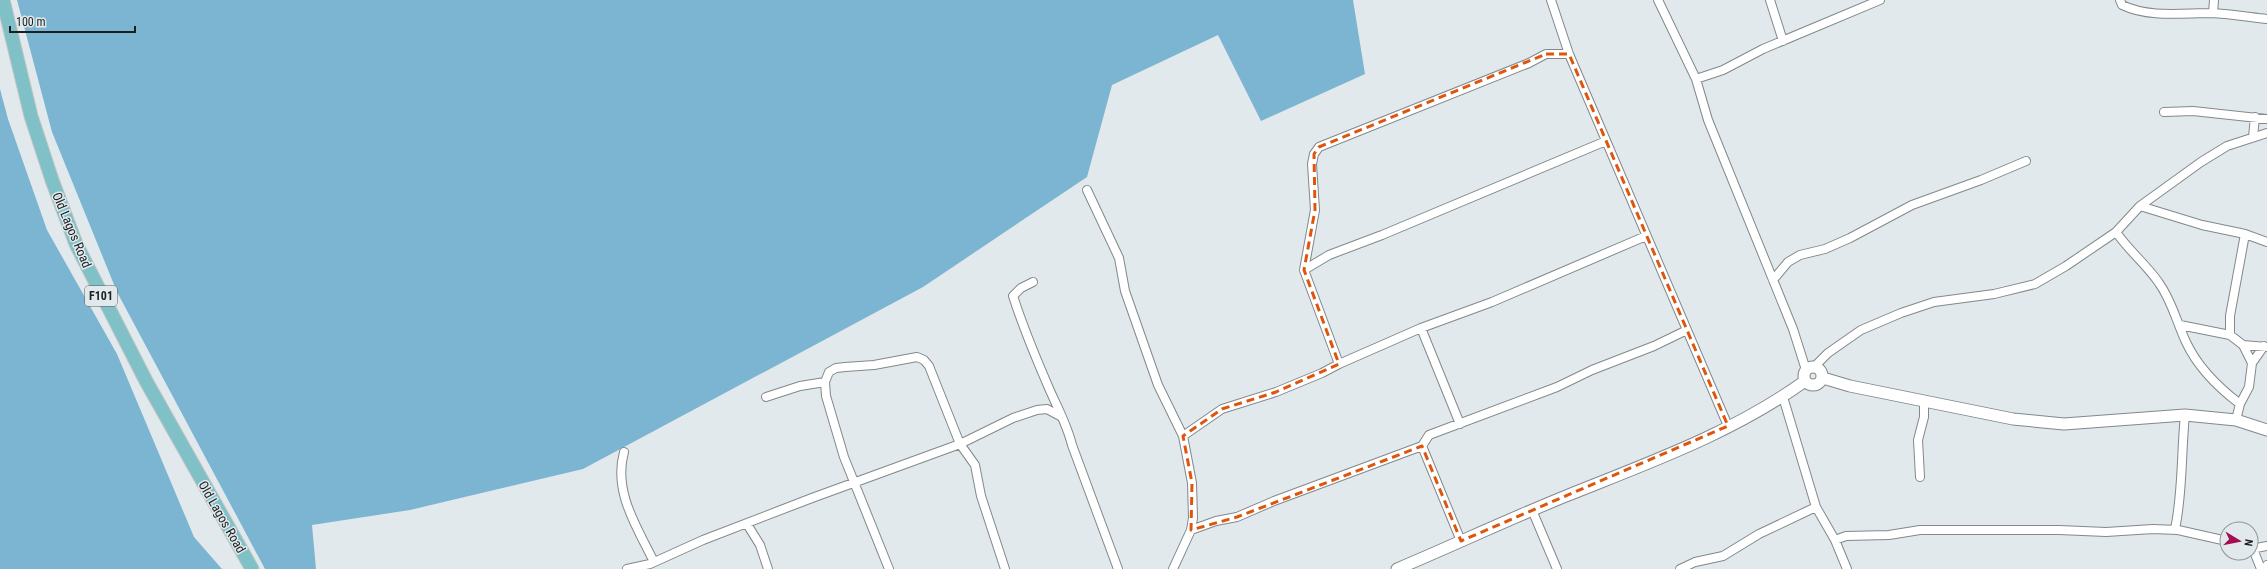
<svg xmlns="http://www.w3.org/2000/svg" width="2267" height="569" font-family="'Roboto Condensed',sans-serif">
<rect width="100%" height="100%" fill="#e1e9ec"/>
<!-- forest -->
<path fill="#7cb5d2" d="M17,0H1353L1365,74L1261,121L1218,35L1112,85L1087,177L923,287L583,469L410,510L312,525L316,569H265L117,292L52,132Z
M0,89L8,119L47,230L117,354L194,537L222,569H0Z"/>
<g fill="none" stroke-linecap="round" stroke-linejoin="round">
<!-- minor casing -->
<g stroke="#82888c" stroke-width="10">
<path id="minor" d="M1551,0L1569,54
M1658,0L1696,79
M1770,0L1783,41
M2120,0L2122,5C2149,18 2182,13 2211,13C2230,14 2249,17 2267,19
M2213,13L2214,0
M2164,112L2193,111L2267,119
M2253,137L2255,117
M1087,190L1119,258L1125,291L1158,385L1183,436L1192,483L1193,518L1191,530L1173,569
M2140,206L2202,225L2245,234L2230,316V335
M2116,232C2129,251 2147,265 2159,283C2172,301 2177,323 2186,342C2197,366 2219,388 2240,404
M2245,234L2267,242
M1304,270L1329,255L1382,235L1606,141
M1773,280L1788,262L1800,255L1825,249L1850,238L1912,205L1981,180L2026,161
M1033,282L1021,288L1013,296C1023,327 1035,356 1048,386C1056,405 1067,424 1072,445L1118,569
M2180,325L2230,335L2243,345L2252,363
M1421,328L1460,424
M2243,345L2267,347
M1339,364L1304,270L1315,210L1312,164L1314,154L1319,147L1529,63L1546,54H1569L1728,426
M1815,366L1828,353L1861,330L1901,313L1934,302L1994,294L2035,284L2066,266L2116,232L2140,206L2201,162L2227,146L2267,133
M1806,370L1793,329L1708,120L1696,79L1723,70L1763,49L1880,0
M766,397L800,386L825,382
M1783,397L1816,507L1835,540L1846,536L1889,535L1920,530H2059L2106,532L2153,529L2178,530L2227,541
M2236,420L2240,404L2249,387L2252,363L2264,346
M1183,436L1222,409L1276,392L1322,373L1339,364L1421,328L1492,302L1646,236
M624,452C613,492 637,527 654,562
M1920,477L1918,440L1924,417V401
M1532,510L1557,569
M747,524L760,545L768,569
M2175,529C2183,492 2181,453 2185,415
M1191,530L1216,521L1237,517L1274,501L1422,446
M1835,540L1847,569
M1461,541L1422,446L1429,435L1557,387L1592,370L1654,346L1687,330
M2251,549L2267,546
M2253,549L2261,569
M627,569L650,564L703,540L812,498L960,444L1013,418L1037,410L1047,409L1060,416
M889,569L844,457L826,396L825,382L829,372L836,368L845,367L874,365L917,357L924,360L929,366L960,444L975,465L981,496L1005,569
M1680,569L1695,562L1723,556L1759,534L1816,507
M2266,569L2267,565"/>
</g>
<!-- tertiary casing -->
<g stroke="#82888c" stroke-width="13">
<path id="tertiary" d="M1804 376a9 9 0 1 1 18 0a9 9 0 1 1-18 0Z
M1823,378L1850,386L2013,419L2064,424L2185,415L2236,420L2267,430
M1397,569C1454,545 1509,519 1566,496C1648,463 1733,433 1805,381"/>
</g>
<!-- primary casing -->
<g stroke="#c4c5c5" stroke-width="15">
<path id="primary" d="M3,0L31,116L52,180L76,244L146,381L252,569"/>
</g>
<!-- minor -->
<use href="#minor" stroke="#fff" stroke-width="8"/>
<!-- tertiary -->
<use href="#tertiary" stroke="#fff" stroke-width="11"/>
<!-- primary -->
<use href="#primary" stroke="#80c1c7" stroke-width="13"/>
</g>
<!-- marked area -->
<path fill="none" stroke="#de560d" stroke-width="3" stroke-dasharray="8 5" stroke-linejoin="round" d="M1546,54H1569L1728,426L1461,541L1422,446L1237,517L1191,530L1192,483L1183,436L1222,409L1276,392L1339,364L1304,270L1315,210L1314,154L1319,147Z"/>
<g text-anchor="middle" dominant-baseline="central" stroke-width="3" stroke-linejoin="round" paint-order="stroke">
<!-- shield labels -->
<rect fill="#e1e9ec" stroke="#575c5d" stroke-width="1" x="85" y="286" width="32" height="20" rx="3"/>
<g font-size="12" font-weight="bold" fill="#1c1f20">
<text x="101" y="296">F101</text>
</g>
<!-- street labels -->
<g font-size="13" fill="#1c1f20" stroke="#e1e9ec">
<text transform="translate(72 230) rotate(67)">Old Lagos Road</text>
<text transform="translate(222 517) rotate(60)">Old Lagos Road</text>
</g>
</g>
<!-- north arrow -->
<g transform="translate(2239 541) rotate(100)"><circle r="19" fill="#e1e9ec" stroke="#92989a"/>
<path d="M0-3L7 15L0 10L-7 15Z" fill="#a30f51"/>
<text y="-6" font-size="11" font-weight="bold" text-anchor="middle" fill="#1c1f20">N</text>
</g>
<!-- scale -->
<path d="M10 26v6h125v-6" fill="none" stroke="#1c1f20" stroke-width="2"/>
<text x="16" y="26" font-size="12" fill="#1c1f20" stroke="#e1e9ec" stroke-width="3" paint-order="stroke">100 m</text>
</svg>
